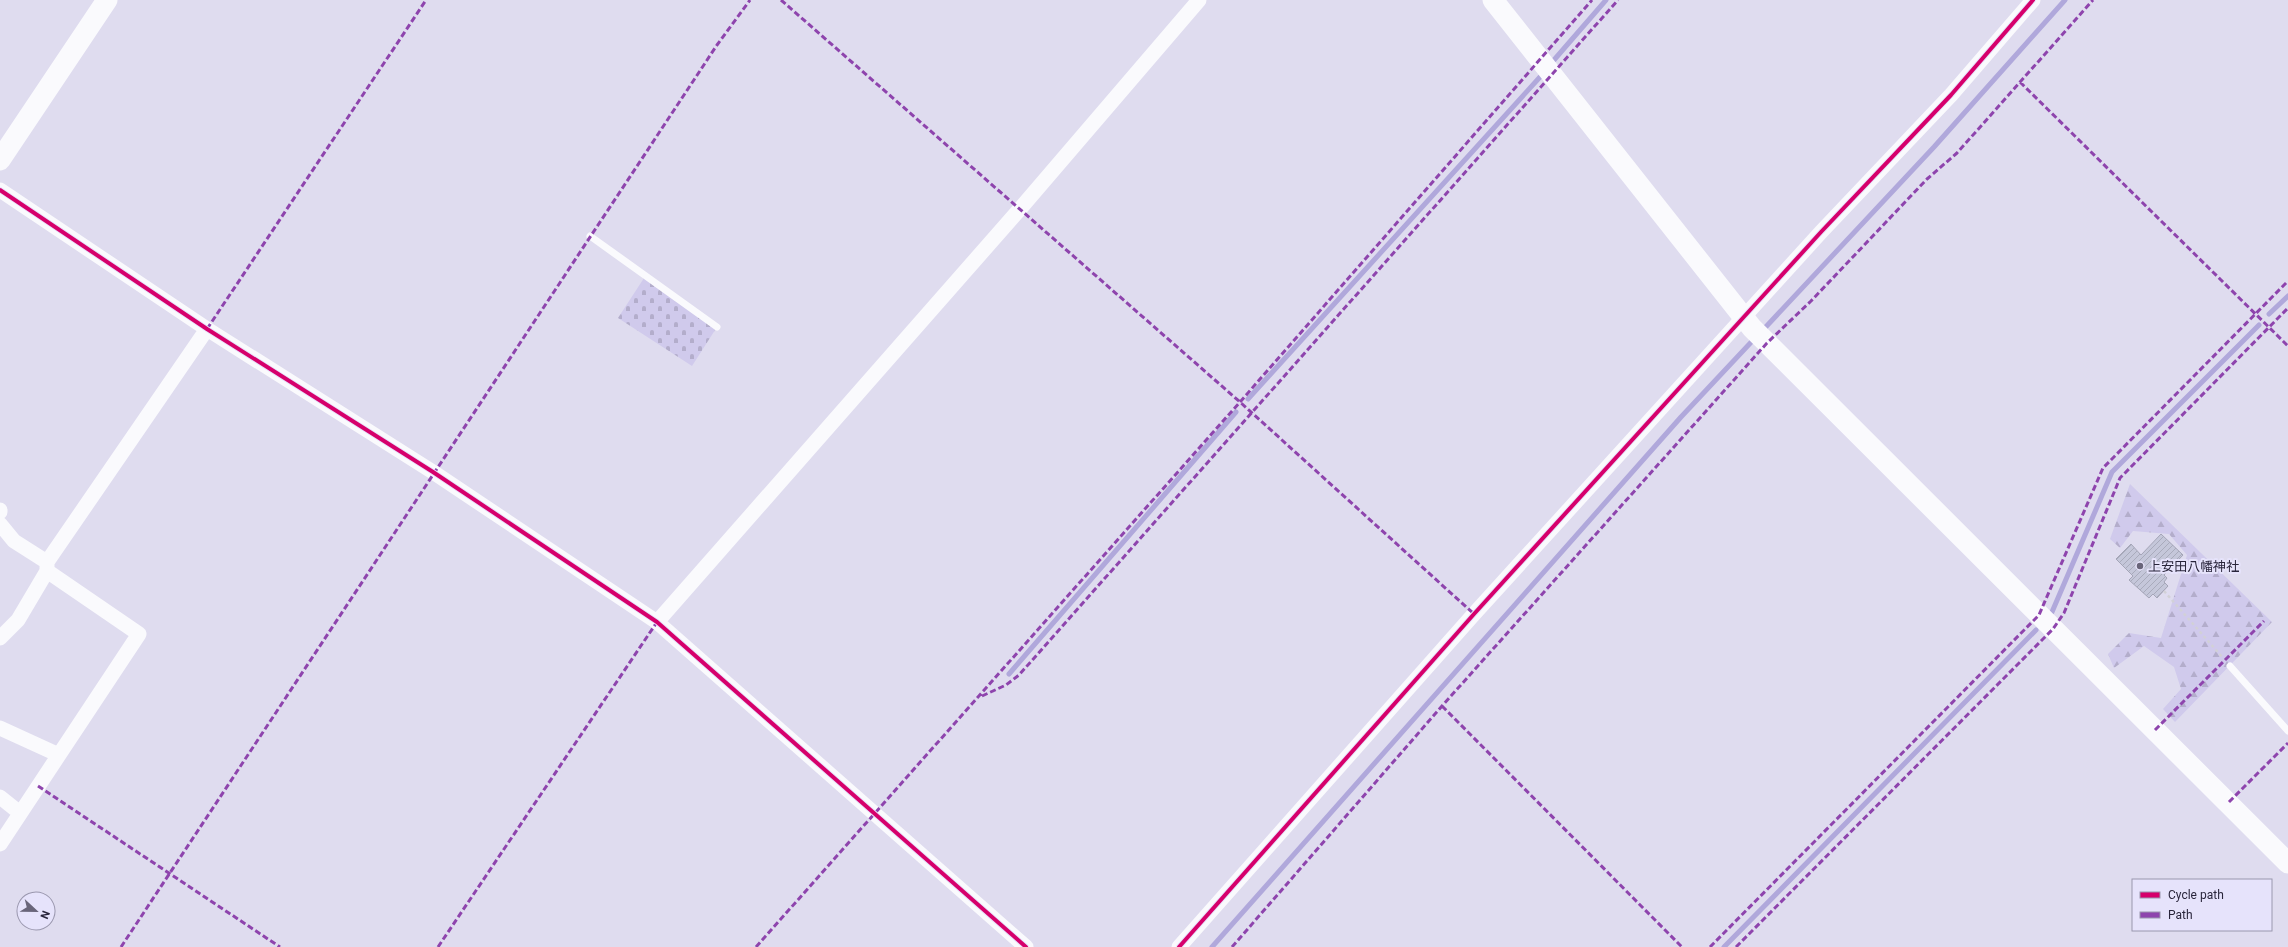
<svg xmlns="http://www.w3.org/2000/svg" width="2288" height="947" font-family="Roboto,'Noto Sans JP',sans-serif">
<defs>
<pattern id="forest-firs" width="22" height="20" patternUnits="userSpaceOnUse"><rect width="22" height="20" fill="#d0caec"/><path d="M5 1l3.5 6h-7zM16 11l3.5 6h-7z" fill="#b3adcb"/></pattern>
<pattern id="cemetery-stones" width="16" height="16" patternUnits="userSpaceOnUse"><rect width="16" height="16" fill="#d0caec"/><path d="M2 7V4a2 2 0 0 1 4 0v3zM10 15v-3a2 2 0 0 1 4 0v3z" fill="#b3adcb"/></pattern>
<pattern id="building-hatch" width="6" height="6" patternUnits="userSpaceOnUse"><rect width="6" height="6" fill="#c5c7da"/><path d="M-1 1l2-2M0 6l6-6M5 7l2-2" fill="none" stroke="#a9abbc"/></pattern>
</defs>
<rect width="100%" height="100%" fill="#dfdcef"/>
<!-- forest -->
<path fill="url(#forest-firs)" d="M2130,484L2272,622L2175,722L2163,709L2181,689L2174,667L2144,646L2114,668L2108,654L2129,633L2161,638L2187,555L2169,534L2133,531L2120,548L2110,539Z"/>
<!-- cemetery -->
<path fill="url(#cemetery-stones)" d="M644,278L717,327L692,366L618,318Z"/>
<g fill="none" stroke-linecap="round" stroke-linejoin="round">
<!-- stream -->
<path stroke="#b0a8db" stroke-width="5" d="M1554,60L1606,0
M2269,314L2288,296
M1762,331L1934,147L2065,0
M1248,399L1540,77
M2052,612L2112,472L2259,325
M1009,674L1236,412
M1212,947L1681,417L1756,337
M1724,947L2036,630"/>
</g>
<!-- building -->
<path fill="url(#building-hatch)" stroke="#a4a5b7" d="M2161,534L2183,555L2164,575L2167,578L2164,582L2168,586L2157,598L2153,594L2149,598L2129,580L2133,576L2116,559L2131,544L2141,555Z"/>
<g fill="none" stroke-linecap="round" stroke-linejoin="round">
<!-- path -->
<path stroke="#d2d1d7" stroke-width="2.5" stroke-dasharray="3 3" stroke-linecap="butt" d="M2164,591L2223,658"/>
<!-- lane -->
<path stroke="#fafafd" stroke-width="7" d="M590,236L717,327
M2230,666L2288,731"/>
<!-- street -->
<path stroke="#fafafd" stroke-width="15" d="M0,190L207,329L433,472L657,622L1026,947
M0,510V512
M0,524L14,541L47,562
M657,622L1019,210L1199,0
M0,638L18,620L47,571
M0,728L59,755
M0,797L20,813
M0,844L139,634L47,571V562L207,329
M1179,947L1474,614L1821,232L1951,95L2033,0"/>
<!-- secondary -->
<path stroke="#fafafd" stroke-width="21" d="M1493,0L1752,328L2288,863
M0,160L107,0"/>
<!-- quiet -->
<path stroke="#8e44ad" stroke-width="3" stroke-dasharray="6 3" stroke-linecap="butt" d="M781,0L1240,402L1474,614
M2020,82L2288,346
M207,329L426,0
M982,696L1006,685L1019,675L1618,0
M1442,706L1682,947
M2155,730L2264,621
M38,786L280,947
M2229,802L2288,743
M121,947L717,45L750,0
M438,947L657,622
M756,947L1240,402L1592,0
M1232,947L1442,706L1767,343L1811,301L1927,179L1957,153L2093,0
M1710,947L2039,615L2103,468L2288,281
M1736,947L2053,629L2064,613L2120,478L2288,308"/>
<!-- cycleway casing -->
<g stroke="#e6e3fb" stroke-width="6">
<path id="cycleway" d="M0,190L207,329L433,472L657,622L1026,947
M1179,947L1474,614L1821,232L1951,95L2033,0"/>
</g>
<!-- cycleway -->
<use href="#cycleway" stroke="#d6006c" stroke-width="4"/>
</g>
<!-- markers -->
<circle fill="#69657a" stroke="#e6e3fb" stroke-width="1.5" cx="2140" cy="566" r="4"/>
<g text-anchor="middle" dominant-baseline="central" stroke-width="4" stroke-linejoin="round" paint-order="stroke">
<!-- poi labels -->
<g font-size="13" fill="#29253b" stroke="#e6e3fb" text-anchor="start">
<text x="2148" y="566">上安田八幡神社</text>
</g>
</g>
<!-- legend -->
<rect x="2132" y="879" width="140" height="52" fill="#e6e3fb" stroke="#9a97ae"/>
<rect x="2140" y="892" width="20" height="6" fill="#d6006c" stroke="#9a97ae"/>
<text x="2168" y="899" font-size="12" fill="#29253b">Cycle path</text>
<rect x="2140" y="912" width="20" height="6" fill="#8e44ad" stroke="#9a97ae"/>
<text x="2168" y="919" font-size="12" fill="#29253b">Path</text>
<!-- north arrow -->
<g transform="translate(36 911) rotate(112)"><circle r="19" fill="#e6e3fb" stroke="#9a97ae"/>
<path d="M0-3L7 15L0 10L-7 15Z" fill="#69657a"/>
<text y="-6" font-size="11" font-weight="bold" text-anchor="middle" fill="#29253b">N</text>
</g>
</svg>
